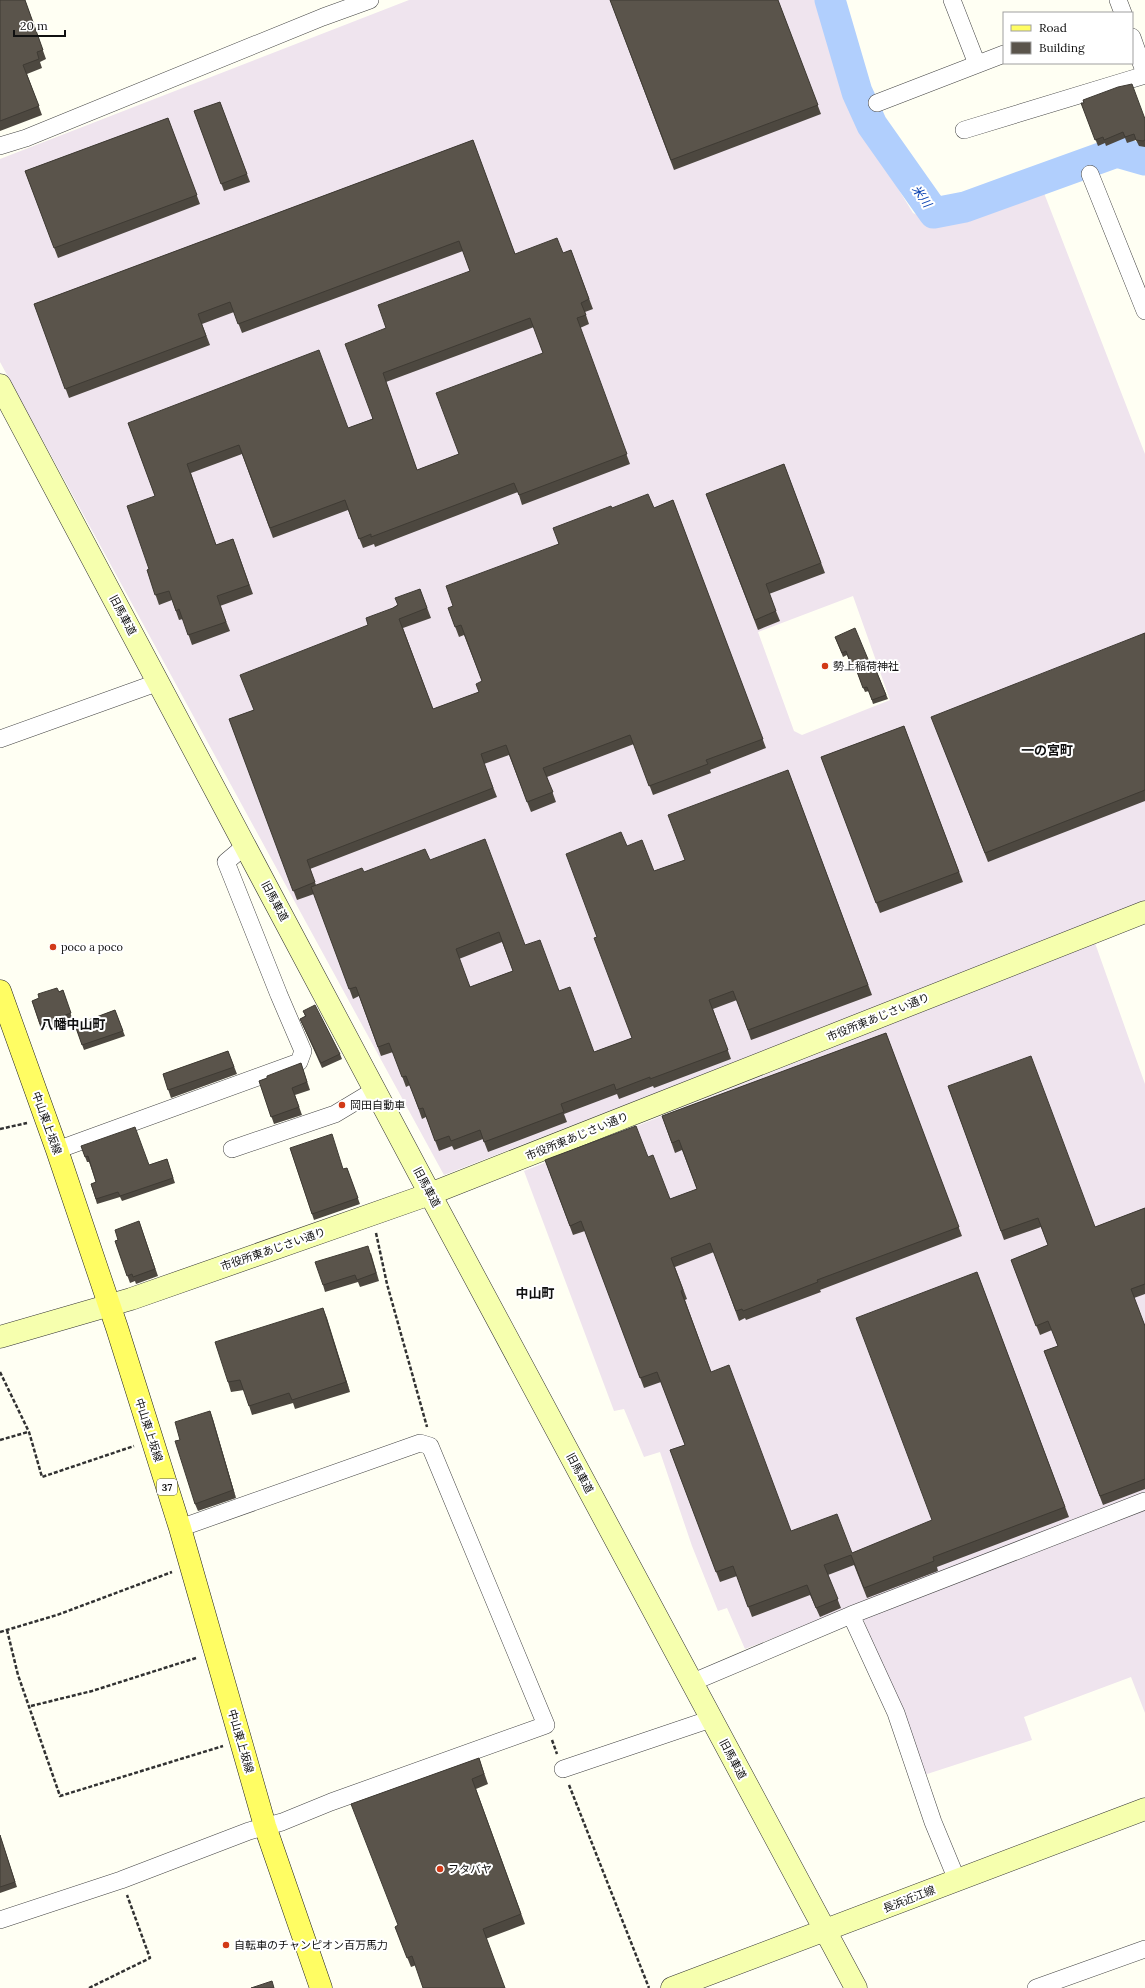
<svg xmlns="http://www.w3.org/2000/svg" width="1145" height="1988" font-family="Lora,'Noto Sans JP',serif">
<rect width="100%" height="100%" fill="#fffff3"/>
<!-- industrial -->
<path fill="#efe4ee" fill-rule="evenodd" d="M409,0H822L852,113L913,213L936,224L963,223L1044,193L1145,454V903L444,1175L0,362V159ZM853,596L890,700L802,735L794,731L758,632Z
M1095,943L1145,1084V1494L745,1649L727,1608L718,1611L692,1546L660,1452L644,1457L624,1409L614,1411L524,1171Z
M1145,1510V1713L1131,1677L1024,1717L1032,1740L924,1775L863,1619Z"/>
<g fill="none" stroke-linecap="round" stroke-linejoin="round">
<!-- river -->
<path stroke="#b1cffd" stroke-width="31" d="M830,0L857,92L872,125L934,213L965,207L1117,152L1145,160"/>
<!-- street casing -->
<g stroke="#434343" stroke-width="18">
<path id="street" d="M952,0L977,64
M1118,0L1123,13
M1132,37L1145,74
M877,103L1004,54
M964,130L1145,75
M0,146L26,138L323,17L370,0
M1090,174L1145,311
M0,739L159,682
M232,1149L335,1114L375,1090
M57,1150L299,1062L303,1051L279,995L226,862L245,846
M851,1615L896,1713L933,1822L957,1880
M693,1682L851,1615L1145,1501
M563,1769L711,1719
M0,1920L121,1880L249,1831L282,1822L331,1802L546,1725L430,1446L420,1443L180,1528
M1036,1988L1145,1949"/>
</g>
<!-- secondary casing -->
<g stroke="#323232" stroke-width="23">
<path id="secondary" d="M0,385L430,1194L856,1988
M0,1337L131,1299L430,1194L1145,912
M672,1988L1145,1809"/>
</g>
<!-- primary casing -->
<g stroke="#212121" stroke-width="23">
<path id="primary" d="M0,991L57,1150L117,1328L180,1528L265,1826L321,1988"/>
</g>
<!-- path -->
<path stroke="#323232" stroke-width="2.5" stroke-dasharray="4 2" stroke-linecap="butt" d="M0,1129L27,1123
M376,1233L387,1284L427,1427
M0,1372L29,1432L42,1477L134,1446
M0,1440L28,1432
M7,1630L18,1675L60,1796L223,1746
M0,1632L57,1615L172,1572
M31,1706L92,1691L196,1658
M552,1740L557,1754
M569,1785L649,1988
M89,1988L150,1958L127,1895"/>
<!-- street -->
<use href="#street" stroke="#fff" stroke-width="17"/>
<!-- secondary -->
<use href="#secondary" stroke="#f6ffae" stroke-width="22"/>
<!-- primary -->
<use href="#primary" stroke="#fffd63" stroke-width="22"/>
</g>
<!-- wall -->
<path fill="#4d4840" fill-rule="evenodd" d="M0,0H25L46,59L40,62L42,68L27,74L42,115L0,131Z
M610,0H778L821,114L674,170Z
M220,102L250,182L224,191L194,111Z
M1081,103L1145,119V147L1139,146L1136,140L1127,143L1125,138L1106,146L1105,143L1098,146Z
M168,118L200,204L58,258L25,171Z
M473,140L515,254L563,253L571,250L593,309L585,312L589,324L580,328L630,464L522,505L518,492L375,547L374,544L363,548L348,510L273,538L242,454L191,473L216,545L233,539L253,594L220,606L230,631L192,645L183,619L179,620L172,600L159,605L147,570L149,569L155,496L128,423L348,428L372,419L386,328L470,271L463,251L242,333L234,312L202,324L210,345L69,398L34,304ZM534,327L543,353L459,454L417,470L386,382Z
M784,464L825,573L769,594L780,621L758,630L706,494Z
M673,500L766,748L710,770L711,773L653,795L634,744L547,777L556,802L531,812L509,755L484,764L497,797L310,869L316,885L364,872L430,860L525,945L559,991L594,1052L632,1038L597,937L627,846L654,871L685,860L788,770L872,995L751,1040L737,1000L713,1009L731,1059L654,1088L653,1086L619,1099L617,1094L564,1114L567,1122L488,1152L483,1139L454,1150L452,1146L439,1151L426,1117L422,1119L410,1085L406,1087L393,1052L381,1056L359,996L353,999L314,894L297,900L229,719L254,710L368,625L397,605L420,589L431,618L403,628L433,709L479,692L482,681L464,635L459,637L448,608L453,606L558,544L612,508H654ZM502,942L513,971L470,987L459,959Z
M1145,633V801L988,862L935,726Z
M835,637L870,664L873,663L888,699L873,704L869,691L865,692L856,670L853,671L847,655L843,657Z
M904,726L963,882L880,913L821,757Z
M63,990L72,1018L41,1029L32,1001Z
M115,1010L125,1036L84,1050L75,1025Z
M303,1011L340,1054L342,1059L322,1068L300,1019L305,1016Z
M886,1033L962,1236L820,1290L821,1292L746,1320L745,1318L739,1321L714,1252L675,1267L687,1299L685,1300L711,1372L791,1531L852,1553L932,1521L977,1272L1069,1517L937,1567L938,1571L867,1598L854,1565L828,1575L841,1608L820,1617L810,1595L752,1617L737,1576L720,1582L670,1450L685,1445L661,1382L644,1388L585,1231L573,1235L545,1160L648,1157L670,1199L697,1189L682,1150L675,1153L662,1116Z
M228,1051L237,1074L171,1098L163,1074Z
M301,1063L310,1090L295,1095L302,1115L274,1124L259,1081L267,1078Z
M948,1086L1095,1227L1145,1208V1294L1134,1298L1145,1326V1489L1103,1505L1044,1351L1058,1346L1052,1330L1040,1335L1011,1260L1048,1245L1041,1227L1004,1240Z
M81,1146L149,1165L167,1159L175,1183L122,1201L120,1197L97,1204L91,1184L96,1182L89,1162H87Z
M290,1148L343,1169L347,1168L360,1204L314,1220Z
M139,1221L158,1276L136,1284L135,1281L130,1283L115,1241L118,1240Z
M371,1253L379,1281L360,1287L358,1282L325,1292L323,1285Z
M323,1308L350,1392L295,1409L293,1403L252,1415L244,1390L231,1392L228,1382Z
M210,1411L236,1498L198,1511L195,1504L180,1440Z
M479,1758L488,1784L476,1789L525,1924L411,1967L395,1927L398,1925Z
M0,1835L17,1887L0,1893Z"/>
<!-- shaded-wall -->
<path fill="#3f3b34" d="M323,1308L327,1318L350,1392L346,1382Z
M210,1411L213,1419L236,1498L233,1490Z"/>
<!-- building -->
<path fill="#5a544b" stroke="#3f3b34" fill-rule="evenodd" d="M0,0H25L43,50L37,52L39,59L23,65L39,106L0,121Z
M610,0H778L818,105L671,160Z
M1132,84L1145,119V140L1143,141L1136,140L1134,134L1125,137L1123,132L1104,140L1103,137L1095,140L1081,103H1084L1083,100L1118,87Z
M220,102L247,174L221,184L194,111Z
M168,118L197,195L54,248L25,171Z
M473,140L515,254L557,238L563,253L571,250L589,299L581,303L586,315L577,318L627,454L519,495L514,483L371,537V534L359,539L345,500L270,528L239,445L187,464L216,545L233,539L249,585L217,596L226,622L188,635L179,609L176,611L169,591L155,595L147,570L149,569L127,506L155,496L128,423L319,350L348,428L373,419L345,344L386,328L378,305L470,271L459,241L238,324L230,302L198,314L206,336L65,389L34,304ZM530,318L543,353L436,393L459,454L417,470L383,373Z
M784,464L821,563L766,584L776,611L755,620L706,494Z
M648,494L654,508L673,500L763,739L706,760L708,764L649,786L630,735L543,768L553,792L527,802L506,745L481,754L493,788L307,860L315,882L293,891L229,719L254,710L240,675L368,625L366,618L393,608L398,605L395,598L420,589L427,608L399,619L433,709L479,692L476,684L482,681L461,625L455,627L448,608L453,606L446,586L559,544L553,528L611,506L612,508Z
M855,628L870,664L873,663L886,695L872,700L867,687L863,688L855,666L852,667L846,651L842,653L835,637Z
M1145,633V790L985,853L931,717Z
M904,726L959,872L876,903L821,757Z
M788,770L868,985L748,1030L733,991L709,1000L728,1050L650,1079V1077L616,1090L614,1084L561,1104L564,1112L484,1142L480,1130L451,1141L449,1136L435,1141L423,1108L419,1109L406,1076L402,1077L389,1043L378,1047L356,987L349,989L311,887L362,868L364,872L425,849L430,860L485,839L525,945L540,940L559,991L570,987L594,1052L632,1038L594,938L597,937L566,854L621,832L627,846L642,840L654,871L685,860L668,815ZM499,932L513,971L470,987L456,949Z
M57,988L59,992L63,990L71,1013L40,1024L32,1001L39,998L38,994Z
M315,1005L340,1054L321,1063L300,1019L306,1016L303,1011Z
M115,1010L123,1031L82,1045L75,1025Z
M886,1033L959,1227L817,1280L818,1282L743,1311L742,1309L736,1311L710,1243L671,1258L683,1290L681,1291L711,1372L729,1365L791,1531L837,1514L852,1553L932,1520L856,1318L977,1272L1065,1507L933,1557L934,1561L864,1588L851,1555L824,1565L838,1599L816,1608L807,1585L748,1607L733,1566L716,1572L670,1450L685,1445L657,1372L640,1378L581,1221L570,1226L545,1160L636,1126L648,1157L653,1155L670,1199L697,1189L679,1140L672,1143L662,1116Z
M228,1051L234,1067L168,1090L163,1074Z
M1031,1056L1095,1227L1145,1208V1284L1131,1289L1145,1326V1479L1100,1496L1044,1351L1058,1346L1048,1321L1036,1326L1011,1260L1048,1245L1038,1218L1001,1231L948,1086Z
M301,1063L307,1082L292,1088L299,1107L271,1117L259,1081L267,1078V1076Z
M135,1127L149,1165L167,1159L173,1178L120,1196L118,1192L96,1199L91,1184L96,1182L88,1156L85,1157L81,1146Z
M332,1134L343,1169L347,1168L358,1198L312,1214L290,1148Z
M139,1221L155,1269L133,1277L132,1274L127,1276L115,1241L118,1240L115,1230Z
M368,1246L376,1273L357,1280L355,1275L323,1285L315,1262Z
M323,1308L346,1382L292,1400L289,1393L249,1406L240,1380L228,1382L215,1342Z
M210,1411L233,1490L195,1504L175,1441L180,1440L175,1422Z
M479,1758L484,1774L472,1779L521,1914L483,1929L505,1988H423L412,1956L407,1958L395,1927L398,1925L351,1804Z
M0,1835L15,1882L0,1887Z
M272,1981L274,1988H251Z"/>
<!-- markers -->
<g fill="#d13917" stroke="#fff" stroke-width="1.5">
<circle cx="825" cy="666" r="4"/>
<circle cx="53" cy="947" r="4"/>
<circle cx="342" cy="1105" r="4"/>
<circle cx="440" cy="1869" r="4"/>
<circle cx="226" cy="1945" r="4"/>
</g>
<g text-anchor="middle" dominant-baseline="central" stroke-width="4" stroke-linejoin="round" paint-order="stroke">
<!-- shield labels -->
<rect fill="#fff" stroke="#585858" stroke-width="1" x="157" y="1479" width="20" height="16" rx="3"/>
<g font-size="10" font-weight="bold" fill="#101010">
<text x="167" y="1487">37</text>
</g>
<!-- street labels -->
<g font-size="11" fill="#101010" stroke="#fff">
<text transform="translate(123 615) rotate(62)">旧馬車道</text>
<text transform="translate(275 901) rotate(62)">旧馬車道</text>
<text transform="translate(878 1017) rotate(-22)">市役所東あじさい通り</text>
<text transform="translate(47 1123) rotate(70)">中山東上坂線</text>
<text transform="translate(577 1136) rotate(-22)">市役所東あじさい通り</text>
<text transform="translate(427 1187) rotate(62)">旧馬車道</text>
<text transform="translate(273 1249) rotate(-19)">市役所東あじさい通り</text>
<text transform="translate(149 1430) rotate(72)">中山東上坂線</text>
<text transform="translate(580 1473) rotate(62)">旧馬車道</text>
<text transform="translate(241 1741) rotate(74)">中山東上坂線</text>
<text transform="translate(733 1759) rotate(62)">旧馬車道</text>
<text transform="translate(909 1899) rotate(-21)">長浜近江線</text>
</g>
<!-- poi labels -->
<g font-size="11" fill="#101010" stroke="#fff" text-anchor="start">
<text x="833" y="666">勢上稲荷神社</text>
<text x="61" y="947">poco a poco</text>
<text x="350" y="1105">岡田自動車</text>
<text x="448" y="1869">フタバヤ</text>
<text x="234" y="1945">自転車のチャンピオン百万馬力</text>
</g>
<!-- water labels -->
<g font-size="12" font-style="italic" fill="#0a42b2" stroke="#fff">
<text transform="translate(922 196) rotate(55)">米川</text>
</g>
<!-- quarter labels -->
<g font-size="13" font-weight="bold" fill="#101010" stroke="#fff">
<text x="1047" y="750">一の宮町</text>
<text x="73" y="1024">八幡中山町</text>
<text x="535" y="1293">中山町</text>
</g>
</g>
<!-- legend -->
<rect x="1003" y="12" width="130" height="52" fill="#ffffff" stroke="#9f9f9f"/>
<rect x="1011" y="25" width="20" height="6" fill="#fffd63" stroke="#9f9f9f"/>
<text x="1039" y="32" font-size="12" fill="#101010">Road</text>
<rect x="1011" y="42" width="20" height="12" fill="#5a544b" stroke="#9f9f9f"/>
<text x="1039" y="52" font-size="12" fill="#101010">Building</text>
<!-- scale -->
<path d="M14 30v6h51v-6" fill="none" stroke="#101010" stroke-width="2"/>
<text x="20" y="30" font-size="12" fill="#101010" stroke="#ffffff" stroke-width="3" paint-order="stroke">20 m</text>
</svg>
